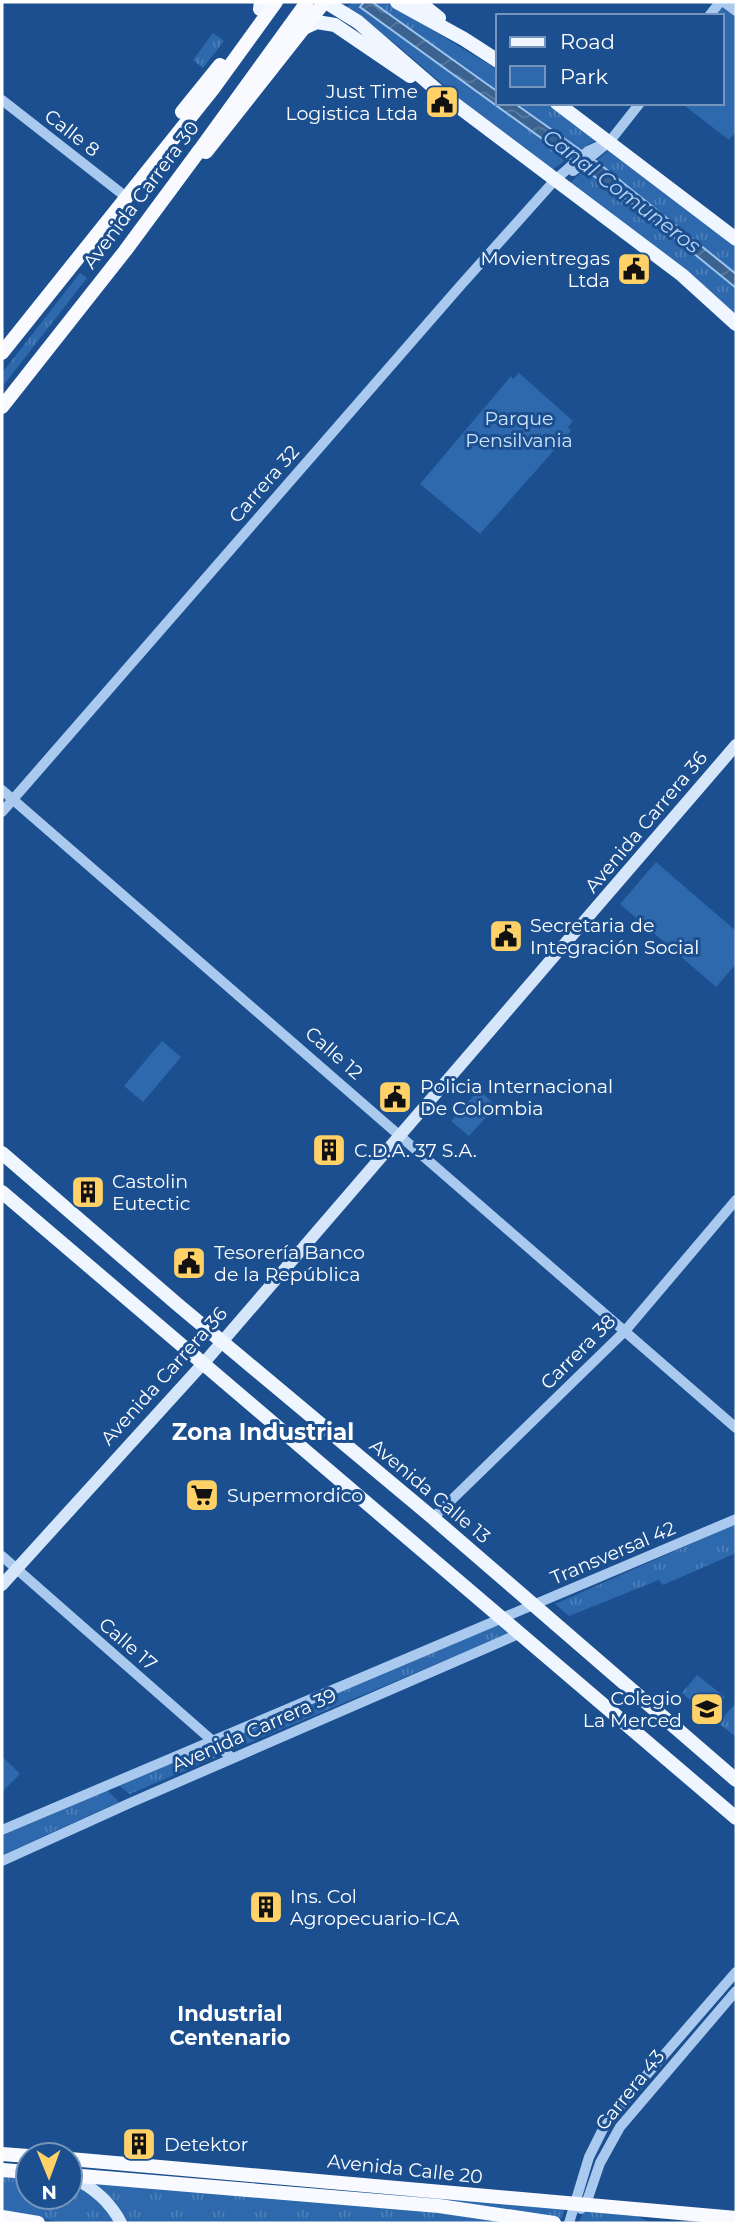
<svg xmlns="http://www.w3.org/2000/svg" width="738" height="2225" font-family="Montserrat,sans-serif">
<defs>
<pattern id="grass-tufts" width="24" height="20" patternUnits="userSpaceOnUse" patternTransform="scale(1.75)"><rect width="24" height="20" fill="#2e69ad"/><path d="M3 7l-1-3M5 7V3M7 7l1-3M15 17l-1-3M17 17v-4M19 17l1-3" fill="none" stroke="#4d80b9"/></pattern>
<pattern id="water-waves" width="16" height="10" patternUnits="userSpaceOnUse" patternTransform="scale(1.75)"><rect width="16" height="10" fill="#3c6290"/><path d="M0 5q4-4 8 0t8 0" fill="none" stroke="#597aa1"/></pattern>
</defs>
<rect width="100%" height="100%" fill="#1b4f8f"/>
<!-- grass -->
<path fill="url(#grass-tufts)" d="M354,2H364L360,7L570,157L552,170L462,101L397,45L346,7Z
M372,2H386L498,70V92Z
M213,33L224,41L203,68L193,60Z
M514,103H547L596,140L580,150Z
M610,149L708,221L736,247V274L596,161Z
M585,169L638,208L736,288V316L674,260L570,183Z
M80,273L87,278L2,387V373Z
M736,1524V1553L663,1585L659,1580L569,1616L555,1604Z
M500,1624L510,1633L232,1750L221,1743Z
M697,1675L725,1697L709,1716L682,1693Z
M734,1705L736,1707V1737L718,1723Z
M210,1747L217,1757L130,1794L119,1786Z
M107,1790L119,1802L2,1855V1836Z
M2,2175L28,2177V2197H70V2184C90,2192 104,2205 116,2223H66L2,2212Z
M94,2183L360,2204L529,2223H126L117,2204Z
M411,2192L562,2206L564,2211L562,2218L559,2219L411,2198Z
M585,2208L635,2215L651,2223L579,2222Z"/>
<!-- green -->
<path fill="#2e69ad" d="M722,5L736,15V132L729,140L681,103H722V16H713Z
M519,373L573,421L568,427L571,431L480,534L420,484L511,376L513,379Z
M656,862L736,931V964L716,987L620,904Z
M162,1041L181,1057L143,1102L124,1086Z
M479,1090L496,1106L469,1136L451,1121Z
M2,1756L20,1774L2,1792Z"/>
<!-- water -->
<path fill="url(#water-waves)" stroke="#9cc4f0" stroke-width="2" d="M364,2H372L498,92V103H514L596,161L736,274V288L638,208L360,7Z"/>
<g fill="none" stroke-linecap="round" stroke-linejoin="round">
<!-- tertiary -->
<path stroke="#a9c9ee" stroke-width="10" d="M724,2L736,11
M709,16L720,2
M2,100L121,193
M573,171L610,141L640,103
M2,790L736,1428
M2,812L461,285L555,180L588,151L610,141
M433,1518L625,1331L736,1200
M2,1556L232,1758
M2,1830L736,1519
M2,1861L130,1803L521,1633
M581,2209L586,2204L600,2163L620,2127L736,1991
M569,2223L589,2157L603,2129L624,2101L736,1972"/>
<!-- secondary -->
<path stroke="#d6e6fa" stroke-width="12" d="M2,1585L209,1357L736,745
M71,2177C93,2187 110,2201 121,2223"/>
<!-- primary -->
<path stroke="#f0f6ff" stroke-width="14" d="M397,2L464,39L498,61
M419,2L439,18
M329,4L358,22L439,92L682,275L736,324
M260,9L261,2
M304,28L317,22L335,25L410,76
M557,103L736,239
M2,1153L177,1304L433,1518L736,1780
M2,1192L736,1818"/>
<!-- trunk -->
<path stroke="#f8faff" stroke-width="14" d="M182,112L220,65
M206,152L322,5
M2,353L213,89L276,2
M2,407L125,251L199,151
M2,2154L28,2156
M70,2159L736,2218
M2,2170L28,2172
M70,2175L439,2206L554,2223
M2,2217L38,2223"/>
<!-- trunk-bridge -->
<path stroke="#f8faff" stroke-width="14" d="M199,151L307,2"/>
</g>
<!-- icons -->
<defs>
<g id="civic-square" transform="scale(1.75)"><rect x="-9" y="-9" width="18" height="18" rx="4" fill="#ffd166" stroke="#1b4f8f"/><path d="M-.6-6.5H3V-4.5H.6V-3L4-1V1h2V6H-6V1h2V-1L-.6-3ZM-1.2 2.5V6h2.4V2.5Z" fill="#111"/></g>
<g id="building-square" transform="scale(1.75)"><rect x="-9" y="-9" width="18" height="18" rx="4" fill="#ffd166" stroke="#1b4f8f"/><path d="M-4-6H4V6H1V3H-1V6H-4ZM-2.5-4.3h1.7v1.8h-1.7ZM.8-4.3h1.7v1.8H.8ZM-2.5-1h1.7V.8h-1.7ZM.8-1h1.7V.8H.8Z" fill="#111"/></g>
<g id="supermarket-square" transform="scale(1.75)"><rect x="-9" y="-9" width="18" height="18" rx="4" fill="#ffd166" stroke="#1b4f8f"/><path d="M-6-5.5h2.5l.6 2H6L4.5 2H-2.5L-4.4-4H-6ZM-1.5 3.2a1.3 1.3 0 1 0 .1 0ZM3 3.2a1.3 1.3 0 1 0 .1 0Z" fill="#111"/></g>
<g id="school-square" transform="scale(1.75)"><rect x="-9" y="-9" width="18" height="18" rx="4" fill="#ffd166" stroke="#1b4f8f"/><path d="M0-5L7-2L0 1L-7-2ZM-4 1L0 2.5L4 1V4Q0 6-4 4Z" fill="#111"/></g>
</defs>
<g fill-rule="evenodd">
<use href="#civic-square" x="442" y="102"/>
<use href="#civic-square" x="634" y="269"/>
<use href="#civic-square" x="506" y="936"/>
<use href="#civic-square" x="395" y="1097"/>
<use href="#building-square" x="329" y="1150"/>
<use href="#building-square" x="88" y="1192"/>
<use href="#civic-square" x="189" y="1263"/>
<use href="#supermarket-square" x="202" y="1495"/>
<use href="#school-square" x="707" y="1709"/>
<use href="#building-square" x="266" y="1907"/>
<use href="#building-square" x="139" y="2144"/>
</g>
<g text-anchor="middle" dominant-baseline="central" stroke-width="6" stroke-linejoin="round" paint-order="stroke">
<!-- poi labels -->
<g font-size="19" fill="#fff" stroke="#1b4f8f" text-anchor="start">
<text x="418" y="91" text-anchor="end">Just Time<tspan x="418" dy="22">Logistica Ltda</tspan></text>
<text x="610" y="258" text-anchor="end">Movientregas<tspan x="610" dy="22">Ltda</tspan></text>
<text x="530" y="925">Secretaria de<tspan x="530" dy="22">Integración Social</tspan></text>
<text x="420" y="1086">Policia Internacional<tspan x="420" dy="22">De Colombia</tspan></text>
<text x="354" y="1150">C.D.A. 37 S.A.</text>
<text x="112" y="1181">Castolin<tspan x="112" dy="22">Eutectic</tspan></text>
<text x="214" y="1252">Tesorería Banco<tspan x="214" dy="22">de la República</tspan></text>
<text x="227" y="1495">Supermordico</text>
<text x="682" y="1698" text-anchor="end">Colegio<tspan x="682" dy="22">La Merced</tspan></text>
<text x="290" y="1896">Ins. Col<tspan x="290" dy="22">Agropecuario-ICA</tspan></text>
<text x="164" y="2144">Detektor</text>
</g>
<!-- street labels -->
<g font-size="19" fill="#fff" stroke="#1b4f8f">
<text transform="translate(72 133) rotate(38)">Calle 8</text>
<text transform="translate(141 195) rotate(-53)">Avenida Carrera 30</text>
<text transform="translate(264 484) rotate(-49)">Carrera 32</text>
<text transform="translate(646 822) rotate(-50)">Avenida Carrera 36</text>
<text transform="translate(334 1053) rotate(41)">Calle 12</text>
<text transform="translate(578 1352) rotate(-45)">Carrera 38</text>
<text transform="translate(164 1376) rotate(-48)">Avenida Carrera 36</text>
<text transform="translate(430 1491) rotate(40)">Avenida Calle 13</text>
<text transform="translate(613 1553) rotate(-23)">Transversal 42</text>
<text transform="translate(128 1644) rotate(41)">Calle 17</text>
<text transform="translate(254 1730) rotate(-24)">Avenida Carrera 39</text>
<text transform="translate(630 2090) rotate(-51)">Carrera 43</text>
<text transform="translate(405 2169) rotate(6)">Avenida Calle 20</text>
</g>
<!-- park labels -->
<g font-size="19" fill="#cfe3fa" stroke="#1b4f8f">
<text x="519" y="418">Parque<tspan x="519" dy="22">Pensilvania</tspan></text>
</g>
<!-- water labels -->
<g font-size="21" font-style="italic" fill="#b5d3f5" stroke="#1b4f8f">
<text transform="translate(622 191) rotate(37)">Canal Comuneros</text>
</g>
<!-- neighbourhood labels -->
<g font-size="21" font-weight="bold" fill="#fff" stroke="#1b4f8f">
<text x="230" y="2013">Industrial<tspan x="230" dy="24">Centenario</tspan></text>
</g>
<!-- quarter labels -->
<g font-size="23" font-weight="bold" fill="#fff" stroke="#1b4f8f">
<text x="263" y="1432">Zona Industrial</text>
</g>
</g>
<!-- border -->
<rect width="738" height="2225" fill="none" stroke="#ffffff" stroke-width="7"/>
<!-- legend -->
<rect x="496" y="14" width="228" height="91" fill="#1b4f8f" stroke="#7695bc" stroke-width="2"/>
<rect x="510" y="37" width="35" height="10" fill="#f0f6ff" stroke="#7695bc" stroke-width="2"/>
<text x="560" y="49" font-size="21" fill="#ffffff">Road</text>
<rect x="510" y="66" width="35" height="21" fill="#2e69ad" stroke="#7695bc" stroke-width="2"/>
<text x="560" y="84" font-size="21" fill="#ffffff">Park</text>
<!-- north arrow -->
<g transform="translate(49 2176) rotate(179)"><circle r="33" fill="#1b4f8f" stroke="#7695bc" stroke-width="2"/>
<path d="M0-5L12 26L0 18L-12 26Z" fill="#ffd166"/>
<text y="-10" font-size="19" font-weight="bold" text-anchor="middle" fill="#ffffff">N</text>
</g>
</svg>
